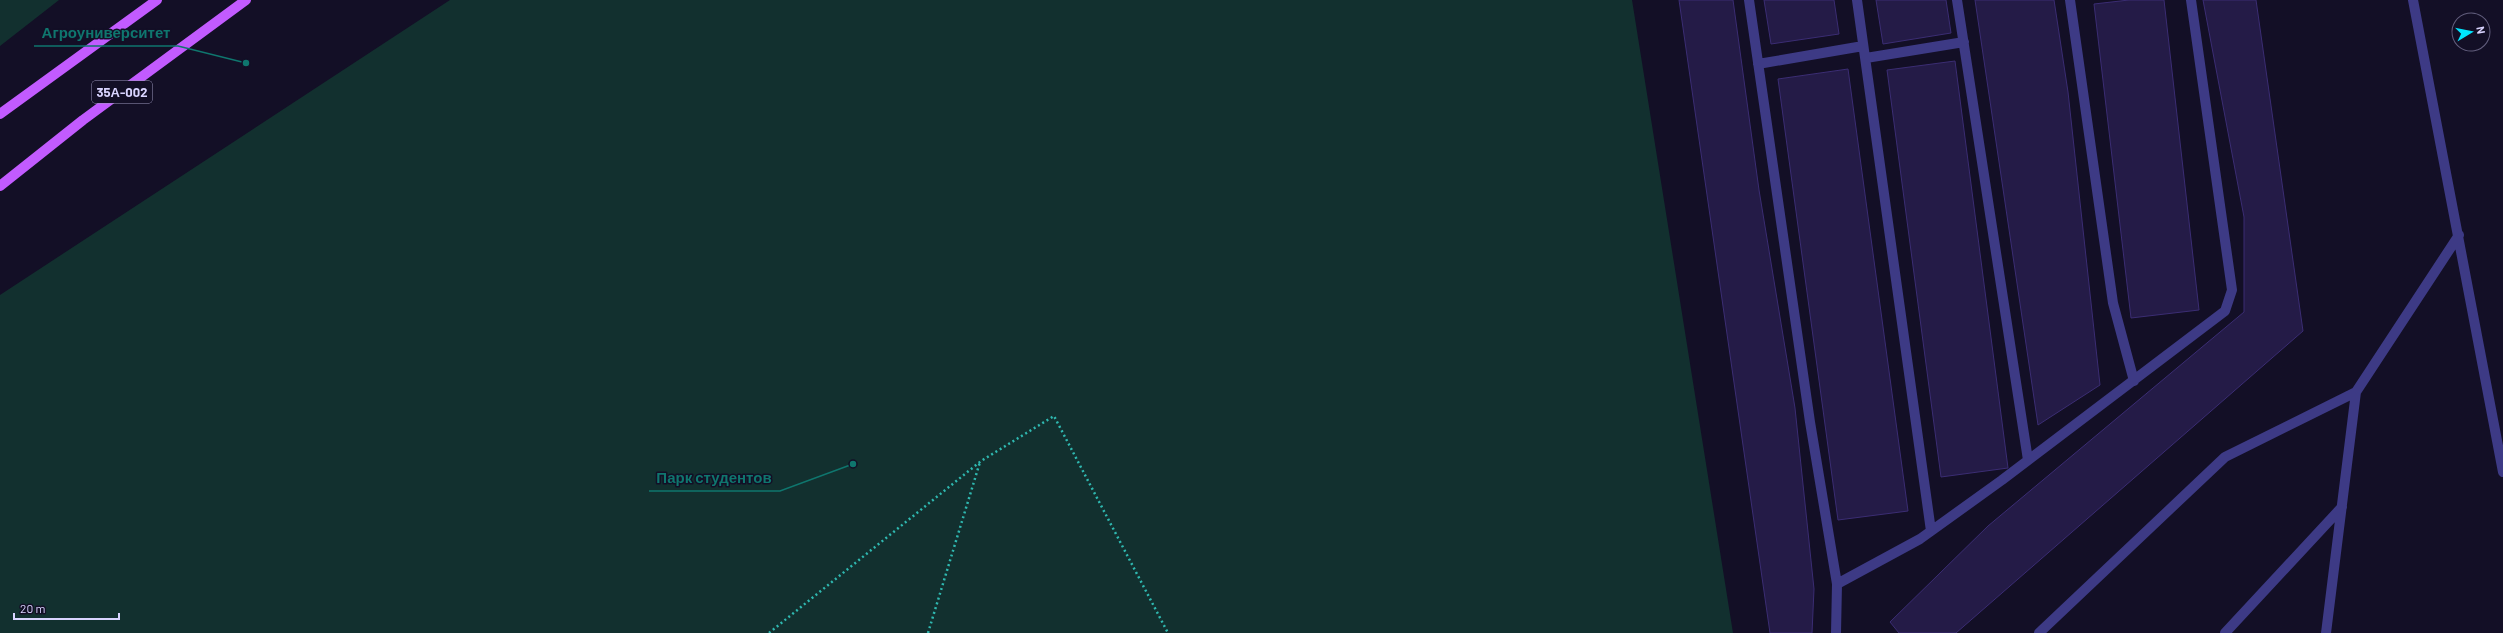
<svg xmlns="http://www.w3.org/2000/svg" width="2503" height="633" font-family="Barlow,sans-serif">
<rect width="100%" height="100%" fill="#130f26"/>
<!-- green -->
<path fill="#12302f" d="M0,0H59L0,46Z
M450,0H1632L1733,633H0V295Z"/>
<!-- building -->
<path fill="#241b47" stroke="#3b2d73" d="M1679,0H1733L1759,190L1795,408L1814,589L1812,633H1770Z
M1764,0H1834L1839,34L1771,44Z
M1876,0H1946L1951,33L1883,44Z
M1975,0H2054L2068,92L2100,385L2038,425Z
M2129,0H2164L2199,310L2131,318L2094,4Z
M2203,0H2256L2303,331L1956,633H1899L1890,622L1988,526L2244,312V217Z
M1955,61L2008,468L1941,477L1887,70Z
M1848,69L1908,511L1838,520L1778,79Z"/>
<g fill="none" stroke-linecap="round" stroke-linejoin="round">
<!-- path -->
<path stroke="#2fb8b0" stroke-width="2.5" stroke-dasharray="2 3" stroke-linecap="butt" d="M769,633L981,461L1054,416L1168,633
M928,633L980,462"/>
<!-- service -->
<path stroke="#3d3a85" stroke-width="10" d="M1749,0L1810,422L1837,584
M1857,0L1931,531
M1957,0L2028,460
M2070,0L2113,303L2134,381
M2413,0L2503,472
M1866,58L1964,42
M1758,64L1863,46
M1836,633L1837,584L1920,539L2002,480L2225,311L2232,290L2191,0
M2039,633L2225,457L2356,392
M2225,633L2342,507
M2326,633L2356,392L2459,235"/>
<!-- primary -->
<path stroke="#c25bff" stroke-width="10" d="M0,114L157,0
M0,186L83,120L246,0"/>
</g>
<g text-anchor="middle" dominant-baseline="central" stroke-width="3" stroke-linejoin="round" paint-order="stroke">
<!-- shield labels -->
<rect fill="#130f26" stroke="#9e99be" stroke-width="1" x="92" y="81" width="60" height="22" rx="3"/>
<g font-size="13" font-weight="bold" fill="#d9d4ff">
<text x="122" y="92">35А-002</text>
</g>
</g>
<!-- callouts -->
<path fill="none" stroke="#0f766e" stroke-width="1.5" d="M246 63L178 46H34M853 464L780 491H649"/>
<g fill="#0f766e" stroke="#130f26" stroke-width="1.5">
<circle cx="246" cy="63" r="4"/>
<circle cx="853" cy="464" r="4"/>
</g>
<g font-size="15" text-anchor="middle" font-weight="bold" fill="#0f766e" stroke="#130f26" stroke-width="3" stroke-linejoin="round" paint-order="stroke">
<text x="106" y="38">Агроуниверситет</text>
<text x="714" y="483">Парк студентов</text>
</g>
<!-- north arrow -->
<g transform="translate(2471 32) rotate(80)"><circle r="19" fill="#130f26" stroke="#625e7d"/>
<path d="M0-3L7 15L0 10L-7 15Z" fill="#00e5ff"/>
<text y="-6" font-size="11" font-weight="bold" text-anchor="middle" fill="#d9d4ff">N</text>
</g>
<!-- scale -->
<path d="M14 613v6h105v-6" fill="none" stroke="#d9d4ff" stroke-width="2"/>
<text x="20" y="613" font-size="12" fill="#d9d4ff" stroke="#130f26" stroke-width="3" paint-order="stroke">20 m</text>
</svg>
